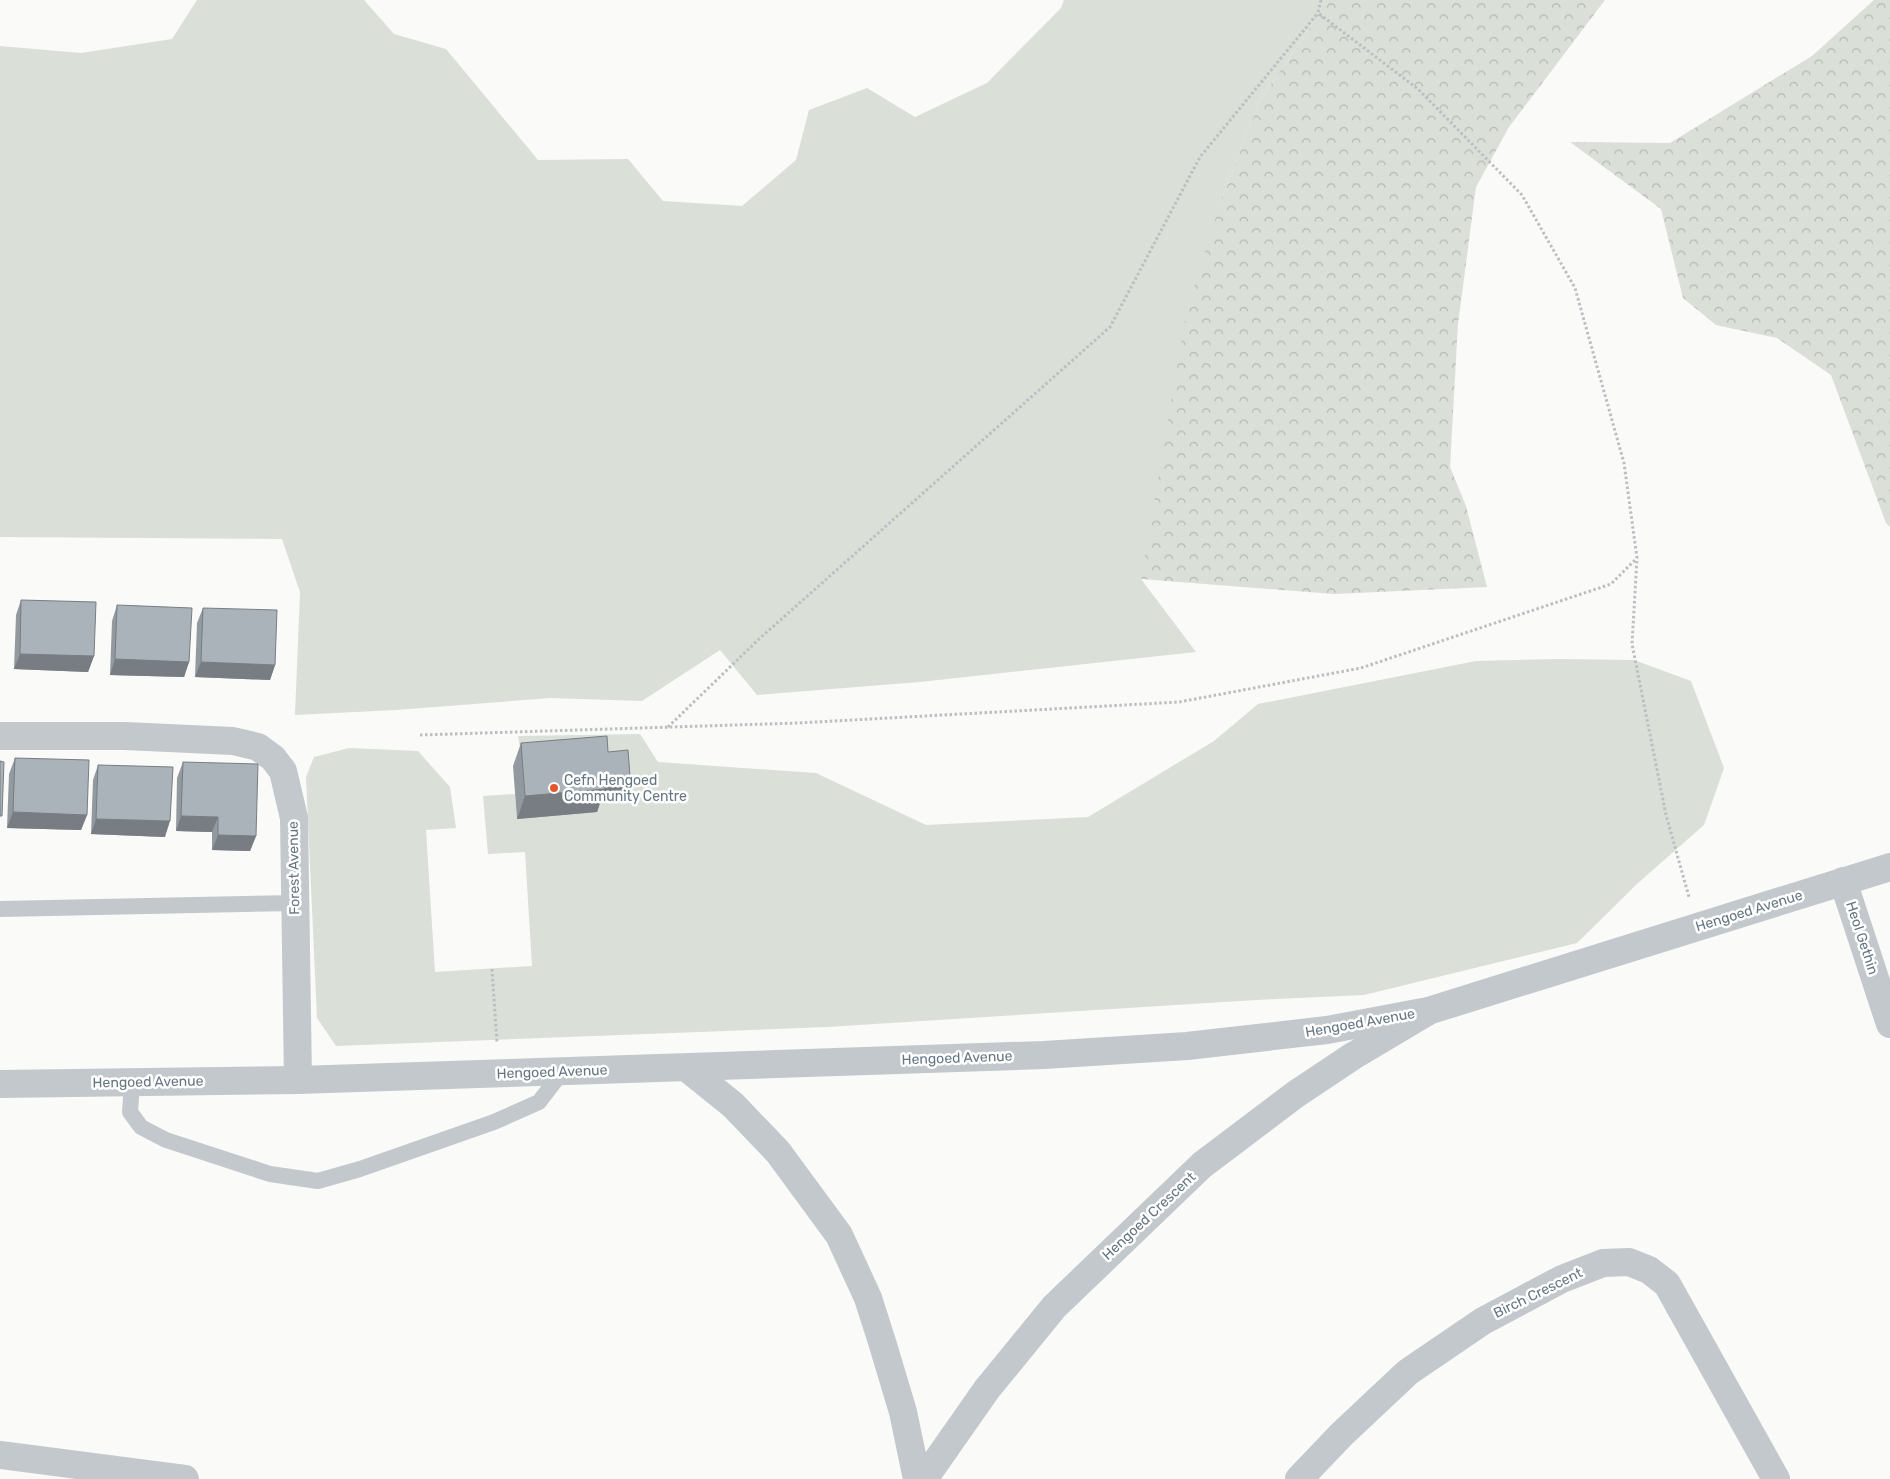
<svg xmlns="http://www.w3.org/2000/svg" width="1890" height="1479" font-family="Rubik,sans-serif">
<defs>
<pattern id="forest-crowns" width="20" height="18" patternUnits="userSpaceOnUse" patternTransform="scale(1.25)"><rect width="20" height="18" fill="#dadfd7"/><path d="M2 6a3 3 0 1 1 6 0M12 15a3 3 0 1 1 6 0" fill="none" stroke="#b4b9b4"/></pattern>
</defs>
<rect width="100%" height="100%" fill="#fafaf8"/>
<!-- grass -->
<path fill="#dadfd7" d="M197,0H364L394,34L446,49L538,160L628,159L663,201L742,206L796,160L809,110L867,88L915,117L987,83L1061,8L1064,0H1325L1310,28L1260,100L1221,201L1141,579L1196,652L920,682L757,695L720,650L642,701L551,698L396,710L295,715L300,592L282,539L0,537V46L81,53L172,39Z
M1560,659L1634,660L1691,681L1724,768L1704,825L1638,883L1577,943L1364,995L1256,1000L827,1027L336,1046L317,1018L306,777L314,757L349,748L418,751L450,787L456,828L426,830L435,972L532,966L525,852L488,854L483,796L515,794L517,818L597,812L523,765L518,736L640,734L658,762L816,773L926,825L1088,817L1214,741L1258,704L1476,661Z"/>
<!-- forest -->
<path fill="url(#forest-crowns)" d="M1325,0H1605L1509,127L1476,187L1458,324L1450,467L1466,506L1487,587L1334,594L1141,579L1186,314L1221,201L1260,100L1310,28Z
M1874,0H1890V527L1886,523L1831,375L1777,338L1716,325L1683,298L1661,209L1570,142L1670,143L1812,56Z"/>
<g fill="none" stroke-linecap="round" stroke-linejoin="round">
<!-- path -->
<path stroke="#bbbfc2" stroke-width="3" stroke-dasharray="2.5 2.5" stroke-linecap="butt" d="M1321,0L1318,13L1418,89L1522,195L1575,288L1624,463L1637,558L1632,644L1666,815L1689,897
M668,727L759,639L1110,327L1200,157L1318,13
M420,735L798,723L1179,702L1361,668L1611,584L1637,558
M492,969L497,1043"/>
<!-- service -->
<path stroke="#c3c8cc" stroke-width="16" d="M0,909L295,903
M132,1083L130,1112L141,1127L166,1140L270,1174L318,1181L360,1169L494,1122L539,1102L562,1072"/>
<!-- minor -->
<path stroke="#c3c8cc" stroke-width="28" d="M0,736H125L233,741L258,747L273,758L283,771L294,818L298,1080
M1843,881L1890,1024
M687,1068L733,1105L778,1152L839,1235L868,1298L883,1345L903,1412L917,1479
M0,1455L185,1479
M924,1479L987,1389L1054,1307L1202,1165L1296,1094L1353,1056L1427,1012
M1299,1479L1342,1434L1408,1372L1483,1321L1562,1279L1603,1263L1629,1262L1649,1270L1667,1284L1776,1479"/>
<!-- tertiary -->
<path stroke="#c3c8cc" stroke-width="28" d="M0,1084L298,1080L1044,1055L1187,1046L1327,1030L1428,1011L1890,867"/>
</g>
<!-- wall -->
<path fill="#929a9f" d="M21,600L94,656L88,672L14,669L16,615Z
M117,605L189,662L184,677L110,675L112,621Z
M203,608L275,665L270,680L195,677L197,623Z
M521,743L608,752L622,799L601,800L597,812L517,819L513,766Z
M15,758L87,815L81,830L7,828L9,774Z
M183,762L256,836L250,851L212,850V832L176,831L177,778Z
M98,765L165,837L91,834L93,780Z"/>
<!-- shaded-wall -->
<path fill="#777d82" d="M20,654L94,656L88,672L14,669Z
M115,659L189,662L184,677L110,675Z
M201,662L275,665L270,680L195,677Z
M630,776L622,799L601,800L597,812L517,819L525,796L605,778Z
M13,812L87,815L81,830L7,828Z
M181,816L218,817L212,832L176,831Z
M96,819L170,821L165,837L91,834Z
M218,835L256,836L250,851L212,850Z"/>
<!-- building -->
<path fill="#aab3b9" stroke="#777d82" d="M21,600L96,602L94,656L20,654Z
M117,605L192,608L189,662L115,659Z
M203,608L277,610L275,665L201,662Z
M607,736L608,752L628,750L630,776L605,778V789L525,796L521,743Z
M15,758L89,760L87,815L13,812Z
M0,761L4,762L2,816H0Z
M183,762L258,764L256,836L218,835V817L181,816Z
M98,765L173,767L170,821L96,819Z"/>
<!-- markers -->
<circle fill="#e4572e" stroke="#fff" stroke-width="2" cx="554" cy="788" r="5"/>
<g text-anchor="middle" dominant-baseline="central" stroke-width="5" stroke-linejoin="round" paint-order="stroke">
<!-- poi labels -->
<g font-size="14" fill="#657683" stroke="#fff" text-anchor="start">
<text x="564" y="780">Cefn Hengoed<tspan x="564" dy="16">Community Centre</tspan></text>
</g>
<!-- street labels -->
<g font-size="14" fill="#657683" stroke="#fff">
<text transform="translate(294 868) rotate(-91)">Forest Avenue</text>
<text transform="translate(1749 911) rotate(-17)">Hengoed Avenue</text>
<text transform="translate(1862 938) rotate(72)">Heol Gethin</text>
<text transform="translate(1360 1023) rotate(-10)">Hengoed Avenue</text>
<text transform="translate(957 1058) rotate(-2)">Hengoed Avenue</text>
<text transform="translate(552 1072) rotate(-2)">Hengoed Avenue</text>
<text transform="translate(148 1082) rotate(-1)">Hengoed Avenue</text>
<text transform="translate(1149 1216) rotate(-43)">Hengoed Crescent</text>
<text transform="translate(1538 1293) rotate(-26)">Birch Crescent</text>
</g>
</g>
</svg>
